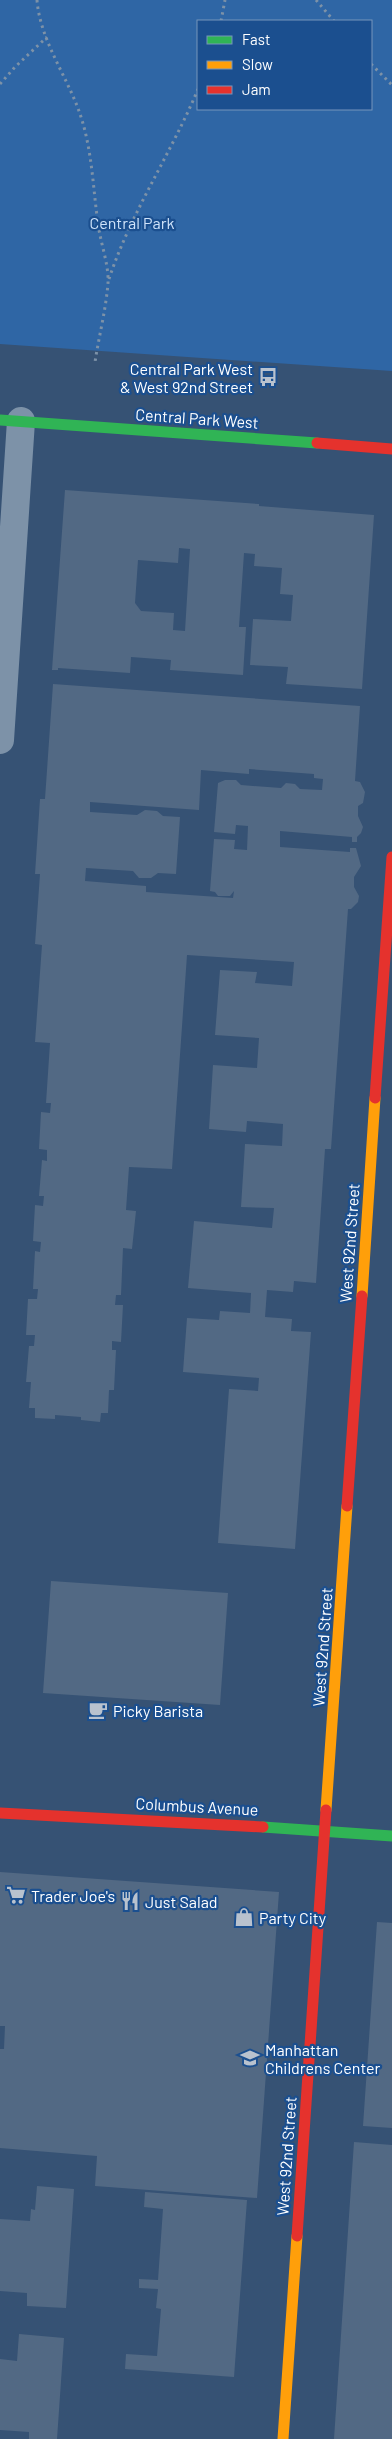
<svg xmlns="http://www.w3.org/2000/svg" width="392" height="2439" font-family="Barlow,sans-serif">
<rect width="100%" height="100%" fill="#365274"/>
<!-- green -->
<path fill="#2f66a5" fill-rule="evenodd" d="M0,0H392V371L0,344ZM198,21H371V109H198Z"/>
<!-- building -->
<path fill="#526984" fill-rule="evenodd" d="M65,490L259,504V506L374,515L362,689L286,684L288,667L250,665L253,619L291,621L293,595L280,594L282,568L254,566L255,554L244,553L239,627H246L243,675L170,670L171,660L131,657L130,673L58,668V670H52ZM179,548L190,549L185,631L173,630L174,613L141,611L135,603L138,560L178,563Z
M53,684L360,706L355,781L360,782L365,792L363,803L358,806V816L363,827L361,833L357,837V842H352V837L280,831V847L350,852V848H356L361,866L354,877V887L359,896L358,902L351,909H348L331,1149H325L316,1283L294,1281L293,1292L267,1290L265,1317L292,1319L291,1331L311,1332L295,1549L218,1543L229,1389L258,1391L259,1378L183,1372L187,1318L219,1320L220,1311L250,1313L251,1293L188,1288L194,1221L272,1228L274,1208L241,1207L245,1144L282,1146L283,1124L247,1121L246,1132L209,1129L213,1065L257,1068L259,1038L215,1035L220,970L257,972L255,983L292,986L294,962L187,955L172,1169L129,1167L126,1210L136,1211L132,1249L123,1248L121,1295H116L115,1305H123L121,1342L112,1341V1350H116L114,1390H109L108,1413H101L100,1422L81,1420V1417L55,1415V1419L35,1418V1408H29L31,1382H26L29,1346H34L35,1335H26L28,1299H37L38,1289H33L35,1251L40,1252L41,1242L33,1241L35,1205L43,1206L44,1196H39L42,1160L47,1161V1150L39,1149L41,1112L50,1113L51,1103H46L50,1043L35,1042L42,945L35,944L40,874H35L40,799H45ZM249,769L314,774V778L323,779L322,790L300,789L295,784L286,783L281,788L241,785L236,780H225L218,783L214,832L235,834L236,825L248,826L247,850L234,849L235,840L214,839L210,891L215,892L218,896H230L234,891L233,898L146,892V886L85,881L86,868L133,871L139,878H151L158,873L176,874L180,817L163,816L157,811L145,810L137,815L90,812V802L199,810L201,770L249,774Z
M51,1581L228,1593L220,1705L43,1693Z
M0,1872L279,1892L257,2198L95,2186L97,2156L0,2148V2049H4L5,2026H0Z
M377,1922L392,1923V2128L363,2126Z
M354,2142L392,2145V2439H334Z
M37,2186L74,2189L66,2308L27,2306V2293L0,2291V2219L30,2221L31,2209L35,2210Z
M145,2192L247,2200L234,2377L125,2369L126,2354L157,2356L161,2309L156,2308L158,2289L139,2288V2279L158,2280L163,2209L144,2207Z
M19,2334L64,2338L57,2439H29V2432L0,2430V2359L17,2361Z"/>
<g fill="none" stroke-linecap="round" stroke-linejoin="round">
<!-- path -->
<path stroke="#7d92a8" stroke-width="3" stroke-dasharray="2.5 4" stroke-linecap="butt" d="M37,0C40,41 69,79 81,117C93,154 93,193 99,230C102,247 109,267 108,283C106,309 99,336 95,362
M316,0L334,21
M221,21L225,0
M371,64L392,85
M0,84L15,67L47,37
M109,279C131,212 171,154 198,89"/>
<!-- street -->
<path stroke="#7d92a8" stroke-width="28" d="M0,740L21,421"/>
<!-- fast -->
<path stroke="#30b455" stroke-width="11" d="M0,420L317,443
M263,1827L392,1836"/>
<!-- slow -->
<path stroke="#ff9f0a" stroke-width="11" d="M362,1296L375,1098
M326,1810L347,1506
M283,2439L297,2236"/>
<!-- jam -->
<path stroke="#e5322d" stroke-width="11" d="M317,443L392,449
M375,1098L392,857
M347,1506L362,1296
M0,1813L263,1827
M297,2236L326,1810"/>
</g>
<!-- icons -->
<defs>
<g id="bus-bare" transform="scale(1.5)"><path d="M-5-6H5V4H4V6H2V4H-2V6H-4V4H-5ZM-3.5-4V0h7V-4ZM-3.5 1.2v1.5H-2V1.2ZM2 1.2v1.5H3.5V1.2Z" fill="#b9c2ce" stroke="#1b4f8f" stroke-width="2.5" paint-order="stroke"/></g>
<g id="cafe-bare" transform="scale(1.5)"><path d="M-5.5-4.5H6V0H3Q3 3.5 0 3.5H-2.5Q-5.5 3.5-5.5 0ZM3-3.2v2h1.7v-2ZM-6 4.5H4V6H-6Z" fill="#b9c2ce" stroke="#1b4f8f" stroke-width="2.5" paint-order="stroke"/></g>
<g id="supermarket-bare" transform="scale(1.5)"><path d="M-6-5.5h2.5l.6 2H6L4.5 2H-2.5L-4.4-4H-6ZM-1.5 3.2a1.3 1.3 0 1 0 .1 0ZM3 3.2a1.3 1.3 0 1 0 .1 0Z" fill="#b9c2ce" stroke="#1b4f8f" stroke-width="2.5" paint-order="stroke"/></g>
<g id="restaurant-bare" transform="scale(1.5)"><path d="M-5-6h1v4h1v-4h1v4h1v-4h1v5L-1.5 .5V6h-2V.5L-5-1ZM5-6V6H3V1.5H1.5Q1.5-4 5-6Z" fill="#b9c2ce" stroke="#1b4f8f" stroke-width="2.5" paint-order="stroke"/></g>
<g id="shop-bare" transform="scale(1.5)"><path d="M-5-2.5h2.3a2.7 3.5 0 0 1 5.4 0H5L5.5 6h-11ZM-1.5-2.5h3a1.5 2.3 0 0 0-3 0Z" fill="#b9c2ce" stroke="#1b4f8f" stroke-width="2.5" paint-order="stroke"/></g>
<g id="school-bare" transform="scale(1.5)"><path d="M0-5L7-2L0 1L-7-2ZM-4 1L0 2.5L4 1V4Q0 6-4 4Z" fill="#b9c2ce" stroke="#1b4f8f" stroke-width="2.5" paint-order="stroke"/></g>
</defs>
<g fill-rule="evenodd">
<use href="#bus-bare" x="268" y="377"/>
<use href="#cafe-bare" x="98" y="1710"/>
<use href="#supermarket-bare" x="16" y="1895"/>
<use href="#restaurant-bare" x="130" y="1901"/>
<use href="#shop-bare" x="244" y="1917"/>
<use href="#school-bare" x="250" y="2058"/>
</g>
<g text-anchor="middle" dominant-baseline="central" stroke-width="4.5" stroke-linejoin="round" paint-order="stroke">
<!-- park labels -->
<g font-size="16" fill="#cfe3fa" stroke="#1b4f8f">
<text x="132" y="222">Central Park</text>
</g>
<!-- poi labels -->
<g font-size="16" fill="#fff" stroke="#1b4f8f" text-anchor="start">
<text x="253" y="368" text-anchor="end">Central Park West<tspan x="253" dy="18">&amp; West 92nd Street</tspan></text>
<text x="113" y="1710">Picky Barista</text>
<text x="31" y="1895">Trader Joe's</text>
<text x="145" y="1901">Just Salad</text>
<text x="259" y="1917">Party City</text>
<text x="265" y="2049">Manhattan<tspan x="265" dy="18">Childrens Center</tspan></text>
</g>
<!-- street labels -->
<g font-size="16" fill="#fff" stroke="#1b4f8f">
<text transform="translate(197 418) rotate(4)">Central Park West</text>
<text transform="translate(349 1243) rotate(-86)">West 92nd Street</text>
<text transform="translate(322 1647) rotate(-86)">West 92nd Street</text>
<text transform="translate(197 1806) rotate(3)">Columbus Avenue</text>
<text transform="translate(286 2156) rotate(-86)">West 92nd Street</text>
</g>
</g>
<!-- legend -->
<rect x="197" y="20" width="175" height="90" fill="#1b4f8f" stroke="#7695bc"/>
<rect x="207" y="36" width="25" height="8" fill="#30b455" stroke="#7695bc"/>
<text x="242" y="45" font-size="15" fill="#ffffff">Fast</text>
<rect x="207" y="61" width="25" height="8" fill="#ff9f0a" stroke="#7695bc"/>
<text x="242" y="70" font-size="15" fill="#ffffff">Slow</text>
<rect x="207" y="86" width="25" height="8" fill="#e5322d" stroke="#7695bc"/>
<text x="242" y="95" font-size="15" fill="#ffffff">Jam</text>
</svg>
